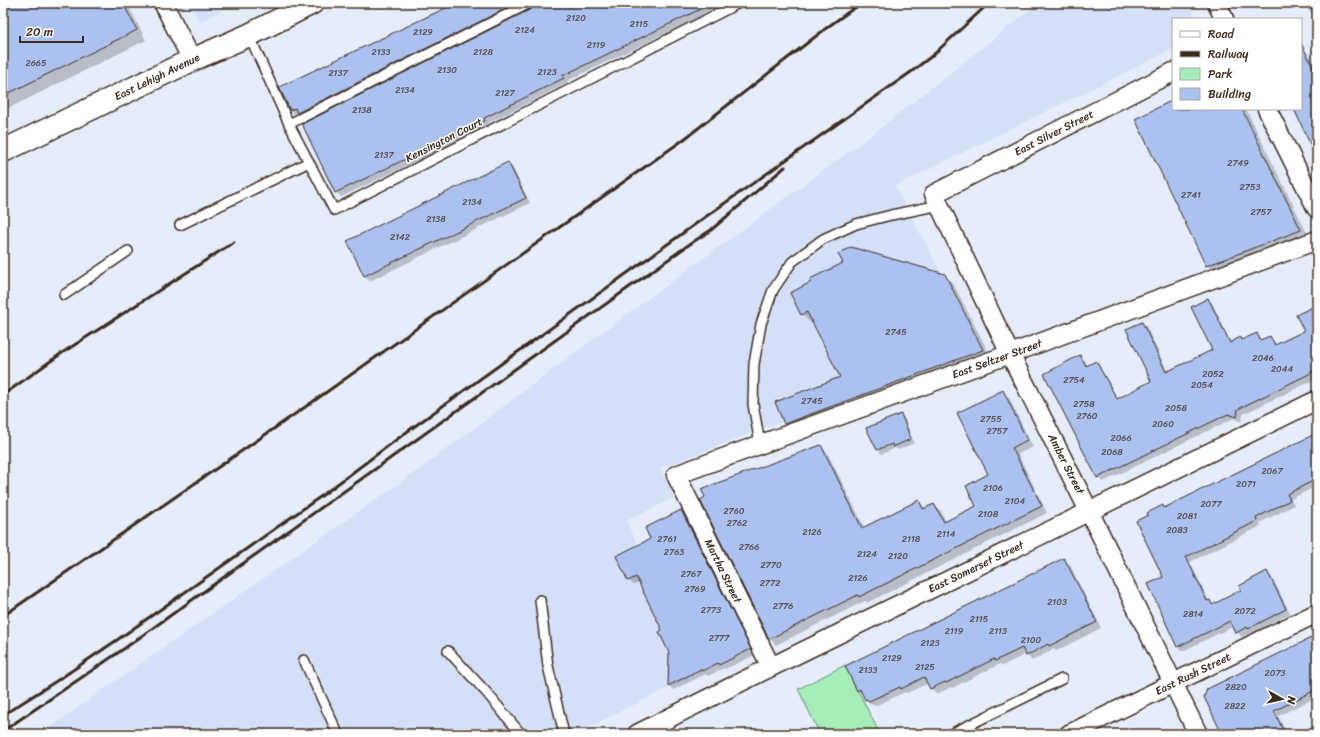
<svg xmlns="http://www.w3.org/2000/svg" width="1320" height="737" font-family="Sriracha,sans-serif">
<rect width="100%" height="100%" fill="#e6edfa"/>
<filter id="ink" filterUnits="userSpaceOnUse"><feTurbulence type="fractalNoise" baseFrequency=".025" numOctaves="2"/><feDisplacementMap in="SourceGraphic" scale="8" xChannelSelector="R" yChannelSelector="G"/><feConvolveMatrix kernelMatrix="1 2 1 2 8 2 1 2 1" color-interpolation-filters="sRGB"/></filter>
<g filter="url(#ink)">
<!-- built -->
<path fill="#d4e0f7" d="M190,3H237L200,22Z
M1039,3H1190L1195,19H1173V49L895,186L980,346L660,468L675,498L626,521L701,672L574,734H40L424,466L596,337L869,137Z"/>
<!-- green -->
<path fill="#a6edba" stroke="#708c6c" d="M845,665L880,734H820L798,689Z"/>
<!-- shadow -->
<path fill="#0003" d="M3,3H127L146,40L3,111Z
M449,3H532L303,118L299,113L295,115L290,110L449,7L447,4Z
M537,3H727L713,10L714,12L693,22L691,21L567,81L568,83L488,123L489,126L341,197L336,192L533,9Z
M1302,3H1317V20L1315,17Z
M1304,50L1312,58L1317,69V157L1294,109H1301V52Z
M1173,101V109H1246L1310,239L1216,274L1207,265L1136,120Z
M508,163L513,168L530,203L370,281L365,276Z
M945,275L954,285L992,359L795,433L785,423L841,378L814,323L811,324L802,314L791,293Z
M1208,300L1213,304L1231,343L1240,339L1242,340L1257,334L1262,340L1270,337L1277,345L1305,331L1317,306V376L1315,377L1316,379L1243,414L1242,422L1234,418L1103,482L1098,477L1080,356L1085,361L1088,366L1096,362L1100,367L1118,399L1152,382L1142,323L1147,328L1168,372L1213,350Z
M1003,391L1009,398L1033,447L1018,454L1047,513L867,603L865,601L776,645L770,639L701,501L821,446L827,452L865,528L919,502L925,508L934,505L941,511L946,522L977,507L989,475Z
M901,415L905,419L914,443L898,450L896,448L882,454L878,450L868,429Z
M1317,434V486L1291,499L1294,505L1260,523L1261,526L1190,562L1209,601L1213,605L1243,590L1267,573L1272,577L1290,613L1253,633L1252,632L1242,637L1237,632L1234,626L1183,651L1178,646L1164,577L1163,506L1165,509Z
M681,511L686,516L755,655L725,669L724,668L708,676L706,674L673,690L669,685L670,653L663,630L639,583L634,585L629,581L617,556L652,539Z
M1317,541V548L1314,542Z
M1064,559L1070,565L1101,628L1056,651L1054,649L1032,661L1026,654L1002,666L1000,664L952,688L951,687L937,694L931,688L929,683L907,693L905,692L875,706L873,704L871,705L858,690Z
M1317,636V697L1278,716L1287,734H1223Z
M1167,728L1173,734H1156Z"/>
<!-- building -->
<path fill="#abc2f0" stroke="#3b2a1e" d="M3,3H123L137,30L3,96Z
M456,3H517L297,113L295,108L290,110L279,87Z
M536,3H713L562,76L564,78L484,118L485,121L335,193L302,124L533,8Z
M1301,43L1317,75V159L1294,109H1301Z
M1173,100V109H1242L1301,230L1206,266L1135,119Z
M508,162L526,198L364,276L347,241Z
M851,247L945,274L983,350L784,424L775,402L840,377L807,312L801,315L790,293L811,282L810,279L843,263L838,254Z
M1208,298L1230,343L1240,337L1241,340L1257,333L1260,340L1270,336L1275,345L1304,331L1296,315L1317,305V369L1311,372V373L1238,409L1237,417L1228,414L1097,478L1044,374L1080,355L1086,366L1096,361L1117,399L1151,381L1126,329L1142,322L1166,372L1212,350L1191,307Z
M1003,390L1027,440L1012,448L1042,506L859,597L858,595L769,639L700,500L705,497L701,489L821,445L862,528L919,500L923,509L934,504L944,522L976,506L966,486L988,474L957,413Z
M901,414L911,439L893,447L892,444L877,450L866,428Z
M1317,433V479L1287,494L1290,500L1256,518L1257,521L1186,557L1207,601L1210,600L1212,605L1241,590L1239,586L1267,571L1286,609L1248,629L1247,627L1236,633L1230,621L1177,647L1148,584L1163,577L1136,521L1148,515L1147,513L1163,505L1164,508Z
M681,510L751,649L719,665L718,663L702,671L701,669L668,686L669,653L659,632L662,630L636,577L628,581L616,556L650,539L645,528Z
M1064,558L1097,622L1049,646L1048,644L1026,656L1022,648L995,661L994,659L946,683L945,682L930,689L924,677L901,689L900,687L869,701L867,699L865,700L860,689L857,691L845,666Z
M1317,635V689L1274,711L1285,734H1222L1204,697L1207,689Z"/>
<g fill="none" stroke-linecap="round" stroke-linejoin="round">
<!-- service casing -->
<g stroke="#3b2a1e" stroke-width="12">
<path id="service" d="M249,35L289,124L334,210L739,3
M289,124L530,3
M180,225L309,162
M64,295L128,251
M760,444L753,404L754,364L761,324L773,290L792,262L823,239L856,224L891,215L940,205
M540,600L548,666L564,734
M448,651L486,692L521,734
M304,660L338,734
M951,734L1062,679"/>
</g>
<!-- minor casing -->
<g stroke="#3b2a1e" stroke-width="21">
<path id="minor" d="M163,3L192,60
M1217,3L1224,19
M1173,72L934,194L1010,354L1089,511L1198,734
M1267,109L1317,209
M771,667L676,475L1010,354L1317,240
M637,734L771,667L1317,400
M1069,734L1317,613"/>
</g>
<!-- primary casing -->
<g stroke="#3b2a1e" stroke-width="25">
<path id="primary" d="M3,151L192,60L249,35L312,3"/>
</g>
<!-- service -->
<use href="#service" stroke="#fff" stroke-width="9"/>
<!-- minor -->
<use href="#minor" stroke="#fff" stroke-width="18"/>
<!-- primary -->
<use href="#primary" stroke="#fff" stroke-width="22"/>
<!-- rail -->
<path stroke="#3b2a1e" stroke-width="3" d="M3,395L62,353L234,242
M3,616L311,403L683,140L829,26L861,3
M3,715L61,678L117,640L320,497L408,431L708,215L911,72L933,55L989,3
M3,731L125,648L687,246L711,230L785,167"/>
</g>
</g>
<g text-anchor="middle" dominant-baseline="central" stroke-width="3" stroke-linejoin="round" paint-order="stroke">
<!-- number labels -->
<g font-size="9" fill="#575052">
<text x="576" y="18">2120</text>
<text x="639" y="24">2115</text>
<text x="525" y="30">2124</text>
<text x="423" y="32">2129</text>
<text x="596" y="45">2119</text>
<text x="381" y="52">2133</text>
<text x="483" y="52">2128</text>
<text x="36" y="63">2665</text>
<text x="447" y="70">2130</text>
<text x="547" y="72">2123</text>
<text x="338" y="73">2137</text>
<text x="405" y="90">2134</text>
<text x="505" y="93">2127</text>
<text x="362" y="110">2138</text>
<text x="384" y="155">2137</text>
<text x="1238" y="163">2749</text>
<text x="1250" y="187">2753</text>
<text x="1191" y="195">2741</text>
<text x="472" y="202">2134</text>
<text x="1261" y="212">2757</text>
<text x="436" y="219">2138</text>
<text x="400" y="237">2142</text>
<text x="896" y="332">2745</text>
<text x="1263" y="358">2046</text>
<text x="1282" y="369">2044</text>
<text x="1213" y="374">2052</text>
<text x="1074" y="380">2754</text>
<text x="1202" y="385">2054</text>
<text x="812" y="401">2745</text>
<text x="1084" y="404">2758</text>
<text x="1176" y="408">2058</text>
<text x="1087" y="416">2760</text>
<text x="991" y="419">2755</text>
<text x="1163" y="424">2060</text>
<text x="997" y="431">2757</text>
<text x="1121" y="438">2066</text>
<text x="1112" y="452">2068</text>
<text x="1272" y="471">2067</text>
<text x="1246" y="484">2071</text>
<text x="993" y="488">2106</text>
<text x="1015" y="501">2104</text>
<text x="1211" y="504">2077</text>
<text x="734" y="511">2760</text>
<text x="988" y="514">2108</text>
<text x="1187" y="516">2081</text>
<text x="737" y="523">2762</text>
<text x="1177" y="530">2083</text>
<text x="812" y="532">2126</text>
<text x="946" y="534">2114</text>
<text x="667" y="539">2761</text>
<text x="911" y="539">2118</text>
<text x="749" y="547">2766</text>
<text x="674" y="552">2763</text>
<text x="867" y="554">2124</text>
<text x="898" y="556">2120</text>
<text x="771" y="565">2770</text>
<text x="691" y="574">2767</text>
<text x="858" y="578">2126</text>
<text x="770" y="583">2772</text>
<text x="695" y="589">2769</text>
<text x="1057" y="602">2103</text>
<text x="783" y="606">2776</text>
<text x="711" y="610">2773</text>
<text x="1245" y="611">2072</text>
<text x="1193" y="614">2814</text>
<text x="979" y="619">2115</text>
<text x="954" y="631">2119</text>
<text x="998" y="631">2113</text>
<text x="719" y="638">2777</text>
<text x="1031" y="640">2100</text>
<text x="930" y="643">2123</text>
<text x="892" y="658">2129</text>
<text x="925" y="667">2125</text>
<text x="868" y="670">2133</text>
<text x="1275" y="673">2073</text>
<text x="1236" y="687">2820</text>
<text x="1235" y="706">2822</text>
</g>
<!-- street labels -->
<g font-size="11" fill="#3b2a1e" stroke="#fff">
<text transform="translate(157 77) rotate(-26)">East Lehigh Avenue</text>
<text transform="translate(1054 133) rotate(-27)">East Silver Street</text>
<text transform="translate(444 140) rotate(-27)">Kensington Court</text>
<text transform="translate(997 359) rotate(-20)">East Seltzer Street</text>
<text transform="translate(1066 464) rotate(63)">Amber Street</text>
<text transform="translate(976 567) rotate(-26)">East Somerset Street</text>
<text transform="translate(723 571) rotate(64)">Martha Street</text>
<text transform="translate(1193 674) rotate(-26)">East Rush Street</text>
</g>
</g>
<!-- margin -->
<rect width="1320" height="737" fill="none" stroke="#fff" stroke-width="16"/>
<rect x="8" y="8" width="1304" height="721" fill="none" stroke="#3b2a1e" stroke-width="1.5" filter="url(#ink)"/>
<!-- legend -->
<rect x="1172" y="18" width="130" height="92" fill="#ffffff" stroke="#b1aaa5"/>
<rect x="1180" y="31" width="20" height="6" fill="#ffffff" stroke="#b1aaa5"/>
<text x="1208" y="38" font-size="12" fill="#3b2a1e">Road</text>
<rect x="1180" y="51" width="20" height="6" fill="#3b2a1e" stroke="#b1aaa5"/>
<text x="1208" y="58" font-size="12" fill="#3b2a1e">Railway</text>
<rect x="1180" y="68" width="20" height="12" fill="#a6edba" stroke="#b1aaa5"/>
<text x="1208" y="78" font-size="12" fill="#3b2a1e">Park</text>
<rect x="1180" y="88" width="20" height="12" fill="#abc2f0" stroke="#b1aaa5"/>
<text x="1208" y="98" font-size="12" fill="#3b2a1e">Building</text>
<!-- north arrow -->
<g transform="translate(1282 699) rotate(98)" stroke="#ffffff" stroke-width="3" paint-order="stroke">
<path d="M0-3L7 15L0 10L-7 15Z" fill="#3b2a1e"/>
<text y="-6" font-size="11" font-weight="bold" text-anchor="middle" fill="#3b2a1e">N</text>
</g>
<!-- scale -->
<path d="M20 36v6h63v-6" fill="none" stroke="#3b2a1e" stroke-width="2"/>
<text x="26" y="36" font-size="12" fill="#3b2a1e" stroke="#ffffff" stroke-width="3" paint-order="stroke">20 m</text>
</svg>
